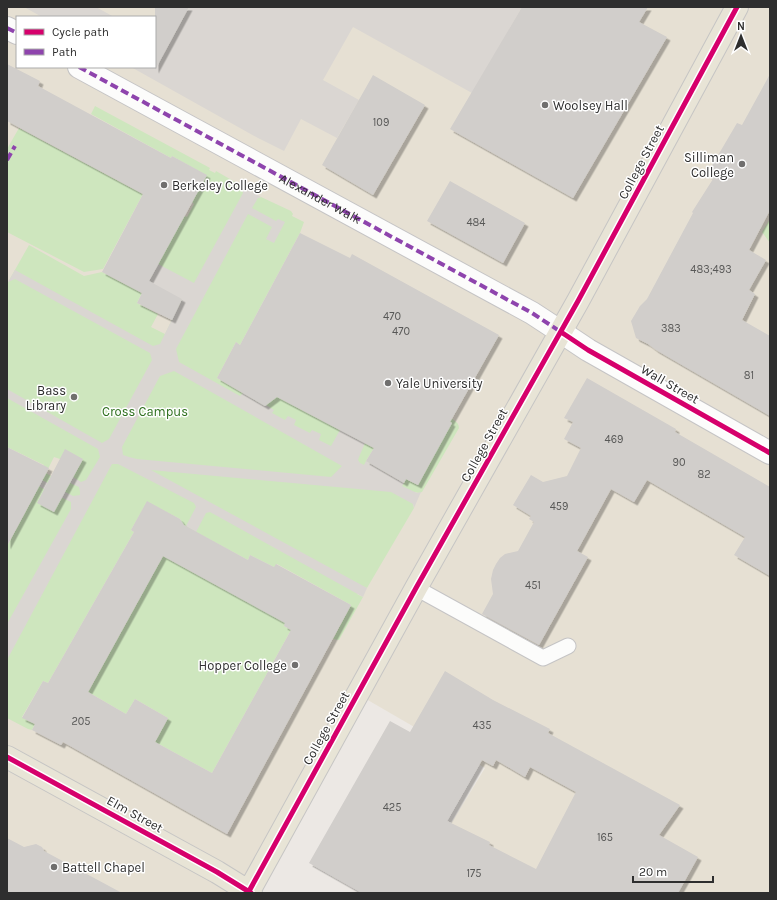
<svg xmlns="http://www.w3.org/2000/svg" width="777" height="900" font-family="Karla,sans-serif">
<defs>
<filter id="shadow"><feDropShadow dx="3.5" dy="3.5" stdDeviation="0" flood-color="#0004"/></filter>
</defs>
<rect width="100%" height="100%" fill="#ece8e4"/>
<!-- education -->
<path fill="#e6e0d3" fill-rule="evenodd" d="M7,7H770V893H409L485,768L366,699L248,893H7ZM17,17H155V67H17Z"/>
<!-- green -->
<path fill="#cee6be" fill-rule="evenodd" d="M95,106L210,168L209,170L215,173L216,171L242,186L243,193L258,198L261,197L291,211L293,214L292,216L304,222L300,233L240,345L236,342L217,378L265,406L272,394L374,448L366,461L403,483L406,479L418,485L451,423L442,417L443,415C449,418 459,420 459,428L422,492L419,493L414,492L413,504L414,508L367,588L362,586L357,594L363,597L339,640L333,639L351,605L277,564L274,567L250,555L248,560L181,524V521L180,519L147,502L131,530L134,532L48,683L43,681L22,717L35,724L32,730L28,729L7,718V546L36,492L32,489L44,465L7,447V284L29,245L84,276L102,272L142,293L137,303L158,314L151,327L165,334L182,299L158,264L184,216L187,217L194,204L192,202L206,175L172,156L171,158L91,114ZM54,457L60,459H83L68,486L46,473Z
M19,128L143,194L103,269L84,272L7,232V149Z
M770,219V243L762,232Z
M163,556L255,606L293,609L284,626L291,630L212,773L155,742L168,718L135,699L126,714L88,692Z"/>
<!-- plaza -->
<path fill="#dad6d2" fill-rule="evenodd" d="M24,7H96L114,17H42Z
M189,7H522L472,93L353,27L323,80L359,100L337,138L301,119L284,151L258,138L131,67H155L168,46Z
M242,186L261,197L258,198L252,208L276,221L278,219L285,222L274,243L266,239L272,227L248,214L176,349L179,362L240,396L243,393L265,406L266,405L274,410L272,413L285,420L288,416L296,420L294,425L310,433L312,430L321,434L319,440L331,446L340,430L365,443L359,457L358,460L360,463L364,465L366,461L404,483L402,486L417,493L421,492L414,508L413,504L391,492L151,470L367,588L363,597L210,512L206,513L196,532L186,526L196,507L194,503L118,464H112L7,660V624L71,509V502L42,488L35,483L38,478L73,496L80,495V492L79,487L70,483L73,477L81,482L86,480L100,457L98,449L7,398V389L102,443L109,439L152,360L150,353L15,279L8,282L15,270L153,346L160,344L182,299L146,286L158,264L194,283L243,193ZM174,371L342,466L331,477L137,459L129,457L123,455L122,447L160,376Z"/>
<!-- building -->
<path fill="#d1cecb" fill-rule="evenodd" filter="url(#shadow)" d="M155,7H189L155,70Z
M522,7H648L639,22L667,37L573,198L450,129Z
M7,64L40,81L38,86L171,158L172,156L207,175L149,281L182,299L172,320L137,303L142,293L102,272L143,194L7,121Z
M770,74V210L749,250L766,260L749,290L755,294L742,320L770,336V416L656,350L648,344L636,338L631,321L640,306L647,299L693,213L692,212L713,179L707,174L737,123L742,125Z
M373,75L425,105L373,195L322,165Z
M450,181L525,223L503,263L427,221Z
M300,233L350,258L352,254L499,335L450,422L452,423L418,485L406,479L404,483L366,461L374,448L277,397L265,406L217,378L236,342L240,345Z
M587,378L676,429L675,432L770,487V576L734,555L745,537L647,480L634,502L611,489L577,551L588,557L539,645L482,614L493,594L491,579L493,570L496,564L500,558L505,554L518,551L534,522L529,519L531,516L513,505L531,475L543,482L567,476L581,448L564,439L573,422L564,418Z
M7,447L49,468L7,546Z
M65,449L83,459L54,512L37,503Z
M147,501L180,519L184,525L248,560L250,555L274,567L276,564L351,605L227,834L63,742L61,745L32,730L35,724L22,718L43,681L48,683L134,532L131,530ZM163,556L285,623L284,626L291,630L212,773L155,742L168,718L135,699L126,714L88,692Z
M445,671L493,700L550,729L548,733L680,805L659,835L698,857L678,893H362L309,863L390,721L410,732ZM482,760L493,766L496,760L525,777L530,767L576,792L536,869L489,845L490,842L447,821Z
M7,838L24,847L36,844L42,847L44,851L122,893H7Z"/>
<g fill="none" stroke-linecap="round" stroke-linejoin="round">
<!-- service casing -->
<g stroke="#c5c4c5" stroke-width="17">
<path id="service" d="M416,588L543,658L568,646"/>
</g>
<!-- pedestrian casing -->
<g stroke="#c5c4c5" stroke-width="24">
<path id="pedestrian" d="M7,28L17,33
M79,67L532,313L561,332"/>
</g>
<!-- minor casing -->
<g stroke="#c5c4c5" stroke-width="24">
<path id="minor" d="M561,332L588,350L770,453"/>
</g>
<!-- primary casing -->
<g stroke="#c6c5c4" stroke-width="24">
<path id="primary" d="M7,757L217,872L251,893
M248,893L416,588L578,301L737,7"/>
</g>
<!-- service -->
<use href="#service" stroke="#fcfcfb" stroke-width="15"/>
<!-- pedestrian -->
<use href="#pedestrian" stroke="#fcfcfb" stroke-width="22"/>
<!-- minor -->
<use href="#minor" stroke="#fcfcfb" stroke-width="22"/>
<!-- primary -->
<use href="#primary" stroke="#e8e4d6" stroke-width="22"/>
<!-- quiet -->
<g stroke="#8e44ad" stroke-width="4" stroke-dasharray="8 4" stroke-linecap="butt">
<path d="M7,28L17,33"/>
<path id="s1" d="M79,67L532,313L561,332"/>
<path d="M7,160L15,146"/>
</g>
<!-- cycleway casing -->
<g stroke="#fff" stroke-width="8">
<path id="cycleway" d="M561,332L588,350L770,453
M7,757L217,872L251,893
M248,893L416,588L578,301L737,7"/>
</g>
<!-- cycleway -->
<use href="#cycleway" stroke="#d6006c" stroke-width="5"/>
</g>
<!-- markers -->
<g fill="#706f6e" stroke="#fff" stroke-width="1.5">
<circle cx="545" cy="105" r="4"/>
<circle cx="742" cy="164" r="4"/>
<circle cx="164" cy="185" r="4"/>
<circle cx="388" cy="383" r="4"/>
<circle cx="74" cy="397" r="4"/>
<circle cx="295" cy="665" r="4"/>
<circle cx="54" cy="867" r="4"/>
</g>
<g text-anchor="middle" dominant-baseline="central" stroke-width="3" stroke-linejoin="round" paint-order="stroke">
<!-- number labels -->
<g font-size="11" fill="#585857">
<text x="381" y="122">109</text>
<text x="476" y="222">484</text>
<text x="711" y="269">483;493</text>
<text x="392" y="316">470</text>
<text x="671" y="328">383</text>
<text x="401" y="331">470</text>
<text x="749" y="375">81</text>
<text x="614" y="439">469</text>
<text x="679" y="462">90</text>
<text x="704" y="474">82</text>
<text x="559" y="506">459</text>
<text x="533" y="585">451</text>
<text x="81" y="721">205</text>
<text x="482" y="725">435</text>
<text x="392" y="807">425</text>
<text x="605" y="837">165</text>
<text x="474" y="873">175</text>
</g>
<!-- poi labels -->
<g font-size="13" fill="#2e2e2e" stroke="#fff" text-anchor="start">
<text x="553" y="105">Woolsey Hall</text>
<text x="734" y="157" text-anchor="end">Silliman<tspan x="734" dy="15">College</tspan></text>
<text x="172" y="185">Berkeley College</text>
<text x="396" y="383">Yale University</text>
<text x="66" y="390" text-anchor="end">Bass<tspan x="66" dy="15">Library</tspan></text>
<text x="287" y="665" text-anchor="end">Hopper College</text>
<text x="62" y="867">Battell Chapel</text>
</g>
<!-- street labels -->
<g font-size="13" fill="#2e2e2e" stroke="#fff">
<text transform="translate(641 162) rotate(-62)">College Street</text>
<text stroke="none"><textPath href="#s1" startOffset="275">Alexander Walk</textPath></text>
<text transform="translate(670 384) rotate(30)">Wall Street</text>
<text transform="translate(484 445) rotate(-61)">College Street</text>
<text transform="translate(326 728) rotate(-61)">College Street</text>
<text transform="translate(135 814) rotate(29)">Elm Street</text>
</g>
<!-- park labels -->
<g font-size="13" fill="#2c6e1b" stroke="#fff">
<text x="145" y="411">Cross Campus</text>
</g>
</g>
<!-- border -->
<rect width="777" height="900" fill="none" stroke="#2e2e2e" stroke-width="16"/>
<!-- legend -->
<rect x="16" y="16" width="140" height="52" fill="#ffffff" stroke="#ababab"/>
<rect x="24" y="29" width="20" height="6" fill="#d6006c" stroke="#ababab"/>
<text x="52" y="36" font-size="12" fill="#2e2e2e">Cycle path</text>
<rect x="24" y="49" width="20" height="6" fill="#8e44ad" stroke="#ababab"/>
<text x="52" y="56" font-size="12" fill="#2e2e2e">Path</text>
<!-- north arrow -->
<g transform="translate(741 36)" stroke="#ffffff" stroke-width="3" paint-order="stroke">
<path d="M0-3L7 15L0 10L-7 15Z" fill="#2e2e2e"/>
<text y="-6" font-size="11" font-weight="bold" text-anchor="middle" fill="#2e2e2e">N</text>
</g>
<!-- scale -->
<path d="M633 876v6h80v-6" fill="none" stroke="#2e2e2e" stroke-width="2"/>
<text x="639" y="876" font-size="12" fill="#2e2e2e" stroke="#ffffff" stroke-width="3" paint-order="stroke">20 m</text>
</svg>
